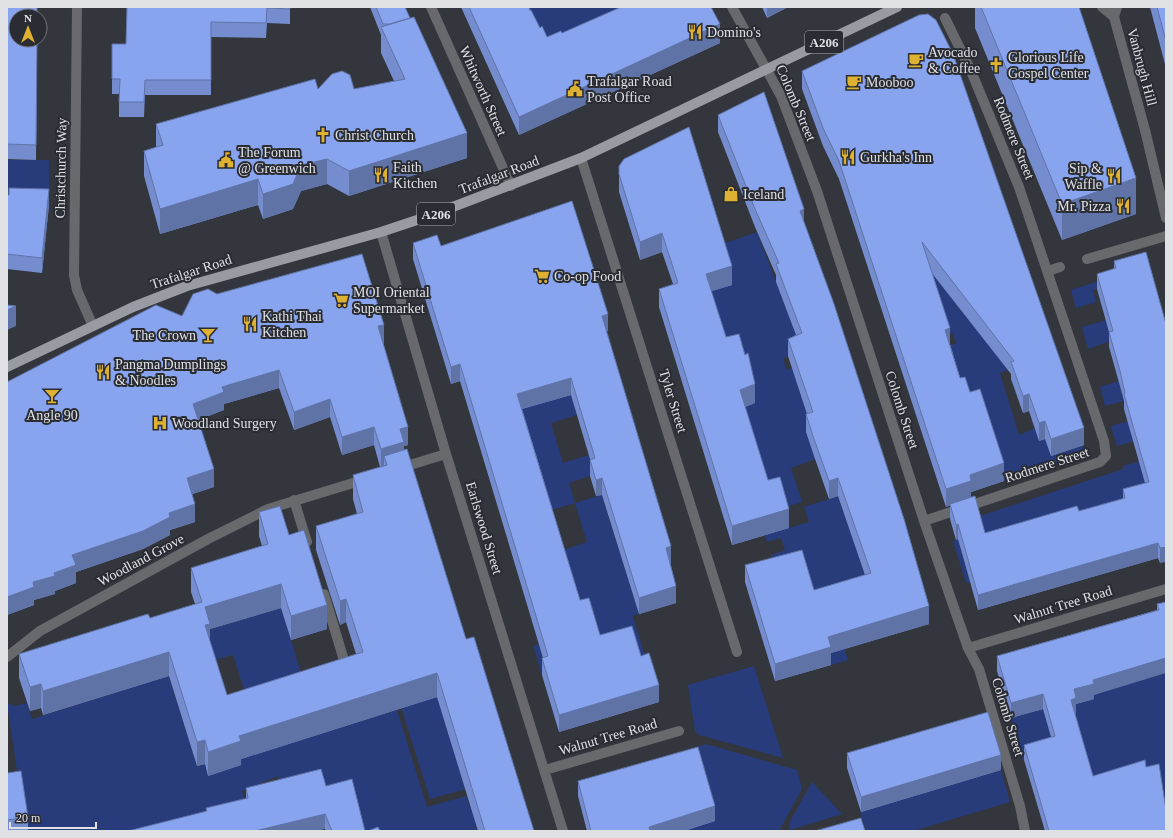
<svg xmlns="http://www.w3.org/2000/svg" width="1173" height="838" font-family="Georgia,serif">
<rect width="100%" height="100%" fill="#33363d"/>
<!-- green -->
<path fill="#283c7c" d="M520,7H666L572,74Z
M7,160H49V205L7,210Z
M907,173L1008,370L1000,373L1019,435L1035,428L1045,439L1082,445L1085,453L1004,481L1000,468L931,352L956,343L952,333L941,336L931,305Z
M757,232L799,343L805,349L783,359L787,370L797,366L809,402L816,459L791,468L802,502L783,508L756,503L728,413L755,403L706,293L720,245Z
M1114,276L1116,283L1093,290L1096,302L1076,308L1071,290Z
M1125,315L1113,340L1088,349L1082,327Z
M1143,380L1120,386L1124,401L1105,406L1100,387L1119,381Z
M582,384L574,403L577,415L551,423L563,463L589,455L599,473L569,483L575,503L602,495L605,506L619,502L608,515L618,547L631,542L623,563L639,614L633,616L649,670L562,669L542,675L533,646L593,628L567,621L560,551L587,542L575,503L548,511L504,414L544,402Z
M1140,418L1145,438L1117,446L1111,426Z
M1161,455L1166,540L963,557L970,582L966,583L953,541L981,532L977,517L1123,469V466Z
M838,496L844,514L846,513L879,603H831L848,660L831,665L773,562L771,555L785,550L781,538L767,542L765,535L809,522L804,507Z
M281,608L303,679L246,696L233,655L214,660L205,631Z
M754,666L783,758L699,735L695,731L688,685Z
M1166,673V824L1125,810L1045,754L1023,760L1011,718Z
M168,674L197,766L205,764L208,776L239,759L397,710L427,807L466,796L470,807L483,803L488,819L475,823L477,831H361L283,794L278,776L242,791L252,826L208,831H26L7,703L15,706L27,703L32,719L161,678Z
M431,674L466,789L430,799L394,685Z
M706,744L797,770L802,789L779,831H675L694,748Z
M1001,770L1010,802L913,831H866L860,811Z
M812,782L842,814L790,830L789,823Z"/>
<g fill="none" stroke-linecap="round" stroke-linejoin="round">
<!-- minor -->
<path stroke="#68696c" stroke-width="10" d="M77,7L74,275L77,290L93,326
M431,7L511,186
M732,7L781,96L817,191L924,521L968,648L979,669L1020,806L1025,831
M1102,7L1114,17
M1117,7L1114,17L1145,130L1166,218
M581,158L737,652
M381,232L446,454L563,831
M1087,259L1166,236
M1048,271L1060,267
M400,468L446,454
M294,500L307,542
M924,521L1100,462L1106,456L1104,441L1019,187L971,71L945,18
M324,594L343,657
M968,648L1166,589
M7,657L40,631L208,539L268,509L366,479
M545,770L679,731"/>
<!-- major -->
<path stroke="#989ba1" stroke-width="10" d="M7,367L133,307L187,286L381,232L429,216L581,158L897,7"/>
</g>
<!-- wall -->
<path fill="#758dce" d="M7,7L37,40L36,160L7,159Z
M127,7H290V24L267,23L266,38L211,37V95H145L144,117H119V94H112V44H126Z
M370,7H405L467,158L349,196L327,184L301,191L293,209L263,219L258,205L160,234L144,176V151L156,147V124L318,89H354L394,81L381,53V35Z
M461,7H529L540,28L547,37L720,43L519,135Z
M762,7H788L767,18Z
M975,7H1079L1136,214L1062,240L975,28Z
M1150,7H1166V68Z
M802,71L1084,445L1051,456L1045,439L1039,441L1029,411L1023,413L1011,379V374L931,272L950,344L960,378L970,392L1004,481L971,492V497L985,533L1079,511L1123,499V489L1145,483L1124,409V401L1120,386L1109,347V332L1097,289V274L1114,269V261L1166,324L1160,563L1158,558L978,610L958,539L956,540L950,519V505L946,507L839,179L823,146L802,89Z
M718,115L804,222L929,624L831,653V665L775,681L745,582V565L814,590L865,575L838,496L829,499L813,453L806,432V414H807L788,356V339L796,335L776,282V275L755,227L718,132Z
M619,174L732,285L711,291L726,337L755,403L745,407L768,480L789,528L732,545L659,307V289L673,284L662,252L640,260L619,192Z
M7,195L49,205L42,273L7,269Z
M413,243L441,246L608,331H606L671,563H670L676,603L639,614L602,495L596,496L590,476V459L571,395L522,409L580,600L600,635L641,656L659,702L559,732L542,675V658H543L460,381L451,384L413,259Z
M217,294L384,343H383L408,445L404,446V450L466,639L534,831H478L437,697L241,759V765L208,776L205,764L197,766L169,676L43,715L41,708L30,711L19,678V654L150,618L195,604L191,592V568L262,546L259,536V512L289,535L327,629L291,640L281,608L210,629V642L227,695L356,654L346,622L340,625L316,550V526L357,514L353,499V475L380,467L374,445L342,455L330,417L294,430L279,388L224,404V410L198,420L214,487L192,494L195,522L170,530V535L143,549L76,572V583L55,591V594L34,600V605L7,615V382L182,316Z
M1166,602L1094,695V699L1076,704V713L1075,714L1093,776L1146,767L1166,831H1045L1024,760V745L1051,737L1043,709L1011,718L997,671V656L1157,610V604Z
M847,753L1001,770L861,812L847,768Z
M7,773L28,817V831H7Z
M578,781L715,821L684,831H587L578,796Z
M326,786L365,831H326L325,829L206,812V808L246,799V788Z"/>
<!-- shaded-wall -->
<path fill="#5f73a7" d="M767,7H788L767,18Z
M720,24V43L519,135V117Z
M467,133V158L349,196V171Z
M327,159V184L301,191L293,209L263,219V194L301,165Z
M1136,178V214L1062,240V204Z
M258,179V205L160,234V209Z
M49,189V205L42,273V258Z
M804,209V227L800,211Z
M662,233V252L640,260V242Z
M732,266V285L706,293V274Z
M16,306V326L7,330V310Z
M608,314V331L602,333V316Z
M384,325V343L378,345V326Z
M950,328V346L945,330Z
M460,364V381L451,384V367Z
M279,370V388L224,404V410L193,422V404L222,387Z
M571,378V395L517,410V394Z
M755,384V403L740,408V390Z
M1029,394V411L1023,413V396Z
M330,399V417L294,430V412Z
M1045,421V439L1039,441V423Z
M374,427V445L342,455V437Z
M408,427V445L404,446V460L384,456V466L381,467V449L400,429Z
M1084,428V445L1051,456V439Z
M1004,463V481L971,492V498L946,507V489L970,475Z
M214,469V487L187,496V478Z
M602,478V495L596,496V480Z
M838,478V496L829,499V481Z
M195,504V522L170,530V535L143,549L76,572V583L55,591V594L34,600V605L7,615V597L33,582L54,573L72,555L169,513Z
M789,509V528L732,545V526Z
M958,524V539L956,540V525Z
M1158,543V558L978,610V595Z
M671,546V563L666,564V548Z
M1166,547V562L1160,563V548Z
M281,584V608L210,629V648L205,649V607Z
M676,586V603L639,614V598Z
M346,599V622L340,625V601Z
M327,605V629L291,640V616Z
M929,606V624L831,653V665L775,681V664L828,637Z
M169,652V676L43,715V691Z
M1166,658V673L1094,695V699L1076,704V713L1071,715V700L1074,689L1093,680Z
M437,673V697L241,759V765L208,776V752L239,736Z
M41,684V708L30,711V687Z
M659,685V702L559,732V715Z
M1043,694V709L1011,718V703Z
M205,740V764L197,766V742Z
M1001,755V770L861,812V797Z
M715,806V821L684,831H649V827Z
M325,814V829L316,831H255Z"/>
<!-- building -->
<path fill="#88a4ef" stroke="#5f73a7" d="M7,7H37V16H16V40H37L36,145L7,144Z
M127,7H290V9L267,8L266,23L211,22V80H145L144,102H119L120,79H112V44H126Z
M376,7H405L410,18L390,24H383Z
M469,7H529L530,11L531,10L540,28L542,26L547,37L561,31L562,33L621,7H711L720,24L519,117Z
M981,7H1079L1136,178L1062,204Z
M1157,7H1166V41Z
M928,14L936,20L953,54L1084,428L1051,439L1045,421L1039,423L1029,394L1023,396L1011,362L1014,361L922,242L950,328L945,330L960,378L965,377L970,392L980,389L1004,463L970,475L971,481L946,489L839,161L823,128L802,71L919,15Z
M414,17L467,133L349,171L327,159L301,165L293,184L263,194L258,179L160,209L144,151L163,145L156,124L315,79L318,89L332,74L342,71L350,75L354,89L405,79L381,27Z
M764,92L804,209L800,211L834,304L904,519L929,606L828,637L831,647L775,664L745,565L802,550L814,590L871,573L838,478L829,481L813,436L806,414L813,412L788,339L802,333L776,264L779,263L755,209L718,115Z
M689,127L732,266L706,274L726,337L739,334L745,355L748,353L755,384L740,390L768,480L780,477L789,509L732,526L659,289L678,283L662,233L640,242L619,174V166L624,159Z
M9,188L49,189L42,258L7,254V195H9Z
M572,201L608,314L602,316L671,546L666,548L676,586L639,598L602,478L596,480L590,460L595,458L571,378L517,394L580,600L589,598L600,635L632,626L641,656L649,653L659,685L559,715L542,658L548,656L460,364L451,367L413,243L437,235L441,246Z
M1146,252L1166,324V547L1160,548L1158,543L978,595L958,524L956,525L950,504L975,496L985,533L1077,506L1079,511L1125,498L1123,489L1149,482L1124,394L1125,393L1120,371L1109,332L1113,331L1097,274L1116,268L1114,261Z
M362,254L384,325L378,326L408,427L400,429L404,442L381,449L374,427L342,437L330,399L294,412L279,370L222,387L224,392L193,404L214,469L187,478L195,504L169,513L170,517L143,531L72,555L76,565L54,573L55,576L33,582L34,587L7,597V382L156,305L182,316L193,294L208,289L217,294Z
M7,305L16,306L7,310Z
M407,449L466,639L474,637L534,831H485L437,673L239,736L241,741L208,752L205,740L197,742L169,652L43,691L41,684L30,687L19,654L148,614L150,618L202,602L191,568L268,544L259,512L280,506L289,535L304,530L327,605L291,616L281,584L205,607L210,624L205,625L227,695L363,652L346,599L340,601L316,526L363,512L353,475L387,465L384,456Z
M1166,602V658L1093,680L1094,684L1074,689L1076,698L1071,700L1093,776L1145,760L1146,767L1159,764L1166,810V831H1049L1024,745L1055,736L1043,694L1011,703L997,656L1159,610L1157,604Z
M988,712L1001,755L861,797L847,753Z
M698,747L715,806L649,827L650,831H591L578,781Z
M321,769L326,786L352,779L365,831H332L325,814L255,831H128L207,811L206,808L248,798L246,788Z
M21,771L28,817L7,820V773Z
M861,818L865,831H815Z
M378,827L380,831H368Z"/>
<!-- icons -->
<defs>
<g id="restaurant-bare" transform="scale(1.2)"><path d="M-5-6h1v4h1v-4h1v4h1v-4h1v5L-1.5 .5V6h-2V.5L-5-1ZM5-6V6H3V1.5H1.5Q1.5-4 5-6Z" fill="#deb133" stroke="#292c32" stroke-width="2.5" paint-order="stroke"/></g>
<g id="cafe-bare" transform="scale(1.2)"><path d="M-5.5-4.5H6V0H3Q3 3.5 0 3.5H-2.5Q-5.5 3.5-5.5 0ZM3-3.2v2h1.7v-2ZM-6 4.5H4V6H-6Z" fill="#deb133" stroke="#292c32" stroke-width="2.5" paint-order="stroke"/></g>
<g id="church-bare" transform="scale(1.2)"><path d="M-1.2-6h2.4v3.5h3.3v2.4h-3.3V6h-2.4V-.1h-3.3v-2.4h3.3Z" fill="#deb133" stroke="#292c32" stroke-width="2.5" paint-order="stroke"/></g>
<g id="civic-bare" transform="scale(1.2)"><path d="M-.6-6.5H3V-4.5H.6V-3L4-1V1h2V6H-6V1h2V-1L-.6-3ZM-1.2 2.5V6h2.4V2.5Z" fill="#deb133" stroke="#292c32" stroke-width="2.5" paint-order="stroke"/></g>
<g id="shop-bare" transform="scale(1.2)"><path d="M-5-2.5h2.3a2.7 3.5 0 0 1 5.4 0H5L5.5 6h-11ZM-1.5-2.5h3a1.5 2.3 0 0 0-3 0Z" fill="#deb133" stroke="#292c32" stroke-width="2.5" paint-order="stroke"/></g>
<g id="supermarket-bare" transform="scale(1.2)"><path d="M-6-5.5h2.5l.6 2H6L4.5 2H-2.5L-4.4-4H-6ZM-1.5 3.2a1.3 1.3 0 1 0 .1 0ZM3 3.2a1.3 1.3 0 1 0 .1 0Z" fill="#deb133" stroke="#292c32" stroke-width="2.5" paint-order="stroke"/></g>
<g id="bar-bare" transform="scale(1.2)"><path d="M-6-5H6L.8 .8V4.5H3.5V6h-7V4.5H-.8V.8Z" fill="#deb133" stroke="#292c32" stroke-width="2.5" paint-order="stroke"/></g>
<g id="hospital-bare" transform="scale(1.2)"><path d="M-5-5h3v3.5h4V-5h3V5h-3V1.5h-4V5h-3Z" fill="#deb133" stroke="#292c32" stroke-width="2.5" paint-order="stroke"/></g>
</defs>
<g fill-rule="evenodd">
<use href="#restaurant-bare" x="695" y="32"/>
<use href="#cafe-bare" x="916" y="60"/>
<use href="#church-bare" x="996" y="65"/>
<use href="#cafe-bare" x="854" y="82"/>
<use href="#civic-bare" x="575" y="89"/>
<use href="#church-bare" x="323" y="135"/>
<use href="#restaurant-bare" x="848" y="157"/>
<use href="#civic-bare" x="226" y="160"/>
<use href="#restaurant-bare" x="381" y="175"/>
<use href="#restaurant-bare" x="1114" y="176"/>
<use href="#shop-bare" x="731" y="194"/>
<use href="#restaurant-bare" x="1123" y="206"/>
<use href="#supermarket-bare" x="542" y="276"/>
<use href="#supermarket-bare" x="341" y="300"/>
<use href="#restaurant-bare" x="250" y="324"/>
<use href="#bar-bare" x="208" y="335"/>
<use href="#restaurant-bare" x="103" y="372"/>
<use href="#bar-bare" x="52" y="396"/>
<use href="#hospital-bare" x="160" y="423"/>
</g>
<g text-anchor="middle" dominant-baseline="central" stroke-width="4" stroke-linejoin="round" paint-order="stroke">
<!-- shield labels -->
<g fill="#292c32" stroke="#a8abaf" stroke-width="1">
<rect x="805" y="31" width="38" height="22" rx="3"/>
<rect x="417" y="203" width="38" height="22" rx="3"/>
</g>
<g font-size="13" font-weight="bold" fill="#dfe1e5">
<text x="824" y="42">A206</text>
<text x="436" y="214">A206</text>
</g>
<!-- poi labels -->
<g font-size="14" fill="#dfe1e5" stroke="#292c32" text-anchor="start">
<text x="707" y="32">Domino's</text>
<text x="928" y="52">Avocado<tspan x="928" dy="16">&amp; Coffee</tspan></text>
<text x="1008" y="57">Glorious Life<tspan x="1008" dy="16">Gospel Center</tspan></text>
<text x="587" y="81">Trafalgar Road<tspan x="587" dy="16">Post Office</tspan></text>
<text x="866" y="82">Mooboo</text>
<text x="335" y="135">Christ Church</text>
<text x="238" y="152">The Forum<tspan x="238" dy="16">@ Greenwich</tspan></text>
<text x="860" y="157">Gurkha's Inn</text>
<text x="393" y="167">Faith<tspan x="393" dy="16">Kitchen</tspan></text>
<text x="1102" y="168" text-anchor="end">Sip &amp;<tspan x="1102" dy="16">Waffle</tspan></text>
<text x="743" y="194">Iceland</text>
<text x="1111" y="206" text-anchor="end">Mr. Pizza</text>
<text x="554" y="276">Co-op Food</text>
<text x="353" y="292">MOI Oriental<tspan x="353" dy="16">Supermarket</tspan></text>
<text x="262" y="316">Kathi Thai<tspan x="262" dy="16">Kitchen</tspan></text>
<text x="196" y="335" text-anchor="end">The Crown</text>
<text x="115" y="364">Pangma Dumplings<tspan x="115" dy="16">&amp; Noodles</tspan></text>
<text x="52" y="415" text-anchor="middle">Angle 90</text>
<text x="172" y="423">Woodland Surgery</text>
</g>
<!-- street labels -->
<g font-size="14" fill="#dfe1e5" stroke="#292c32">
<text transform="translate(1142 67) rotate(75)">Vanbrugh Hill</text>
<text transform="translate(483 91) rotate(66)">Whitworth Street</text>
<text transform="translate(796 103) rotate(67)">Colomb Street</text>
<text transform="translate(1014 138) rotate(68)">Rodmere Street</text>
<text transform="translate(61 168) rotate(-89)">Christchurch Way</text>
<text transform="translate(499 175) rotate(-21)">Trafalgar Road</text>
<text transform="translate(191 272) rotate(-18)">Trafalgar Road</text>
<text transform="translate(673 401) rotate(73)">Tyler Street</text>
<text transform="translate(902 410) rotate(72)">Colomb Street</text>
<text transform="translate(1047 465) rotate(-18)">Rodmere Street</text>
<text transform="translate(484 528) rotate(73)">Earlswood Street</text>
<text transform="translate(141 560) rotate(-28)">Woodland Grove</text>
<text transform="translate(1063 605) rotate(-17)">Walnut Tree Road</text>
<text transform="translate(1008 717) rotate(73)">Colomb Street</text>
<text transform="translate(608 737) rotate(-16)">Walnut Tree Road</text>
</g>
</g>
<!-- border -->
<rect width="1173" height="838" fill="none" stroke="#dfe1e5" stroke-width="16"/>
<!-- north arrow -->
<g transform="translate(28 28)"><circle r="19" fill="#292c32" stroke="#72747a"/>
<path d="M0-3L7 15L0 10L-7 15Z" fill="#deb133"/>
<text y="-6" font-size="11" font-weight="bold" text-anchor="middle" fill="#dfe1e5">N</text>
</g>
<!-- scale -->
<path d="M10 822v6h86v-6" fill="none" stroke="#dfe1e5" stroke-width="2"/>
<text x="16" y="822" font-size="12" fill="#dfe1e5" stroke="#292c32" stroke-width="3" paint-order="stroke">20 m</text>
</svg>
